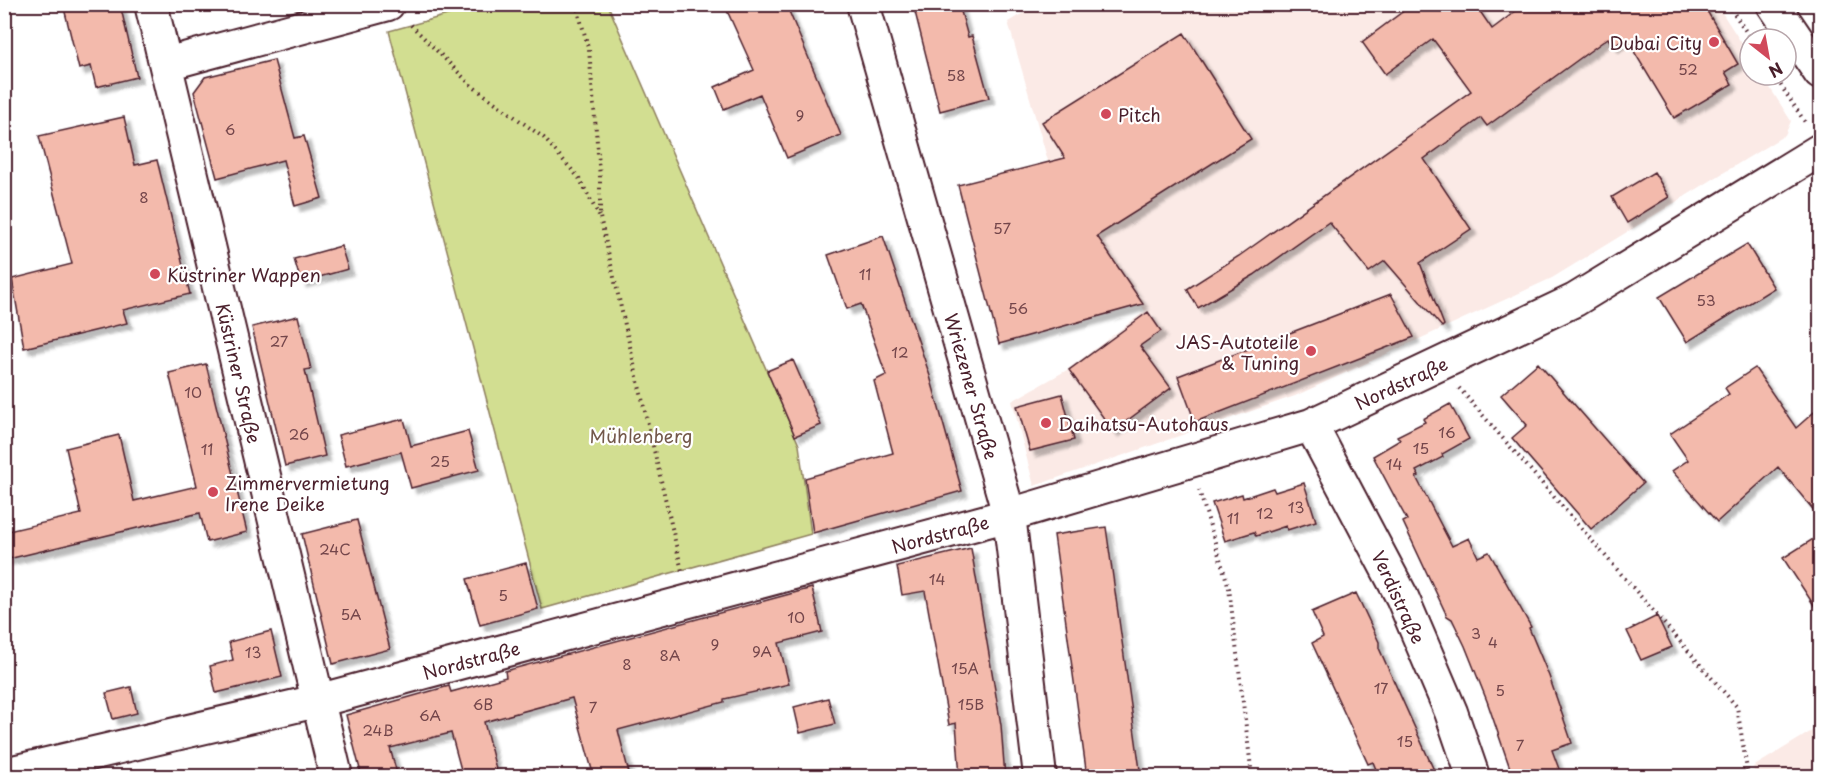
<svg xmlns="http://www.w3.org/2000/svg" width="1825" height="781" font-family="'Playpen Sans',sans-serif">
<defs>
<filter id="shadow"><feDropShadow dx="5.5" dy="5.5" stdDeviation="1.5" flood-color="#0004"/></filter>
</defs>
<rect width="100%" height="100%" fill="#fff"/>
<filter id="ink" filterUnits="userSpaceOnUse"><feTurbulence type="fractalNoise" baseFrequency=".0167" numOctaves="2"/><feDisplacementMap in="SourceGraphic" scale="12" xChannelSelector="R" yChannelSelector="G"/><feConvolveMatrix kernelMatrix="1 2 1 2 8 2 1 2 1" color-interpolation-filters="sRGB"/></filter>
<g filter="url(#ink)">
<!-- built -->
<path fill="#fbeae6" d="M1038,4L1717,5L1750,56V75H1762L1791,121L1785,135L1552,278L1295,396L1034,486L1012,401L1067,370L1145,311L1050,168L1008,22Z
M1820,726V776H1755L1753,767Z"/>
<!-- green -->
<path fill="#d2de91" stroke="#8e7e5e" stroke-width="1.5" d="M484,5H608L799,445L811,534L542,609L389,31Z"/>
<!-- building -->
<path fill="#f3baac" stroke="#4a1f2b" stroke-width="1.5" filter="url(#shadow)" d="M63,4H120L137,77L96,87L91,66L79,69Z
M724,4H786L841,135L787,158L760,94L724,109L715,87L754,70Z
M913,4H959L968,37L972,36L989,98L940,111Z
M1413,4H1475L1492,29L1525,4H1703L1738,64L1725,72L1732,84L1674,118L1626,38L1613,47L1608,38L1487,126L1481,118L1424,159L1471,229L1420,263L1444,325L1442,327L1385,261L1369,272L1329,222L1254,275L1198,308L1187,289L1239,256L1471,91L1433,39L1385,74L1362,42Z
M1184,33L1251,139L1097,236L1143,304L999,344L958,185L1065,158L1042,122Z
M274,60L295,138L304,136L322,198L295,206L283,160L217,178L194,92L205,77Z
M124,117L135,165L157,160L190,294L123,310L127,323L24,348L12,279L72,264L39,136Z
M1654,172L1669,197L1627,223L1612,197Z
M883,236L930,376L962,491L813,533L805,478L893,453L874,381L886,375L861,304L847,309L828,255Z
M1747,244L1774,288L1687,342L1659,297Z
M341,246L348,269L301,282L294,259Z
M1391,294L1414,337L1195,422L1178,376Z
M1148,312L1161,331L1140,346L1171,388L1113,431L1069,370Z
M298,316L311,369L305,370L325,456L285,466L252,327Z
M793,360L821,425L795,436L767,371Z
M1538,363L1643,483L1591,529L1512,438L1527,425L1501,395Z
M206,364L247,532L207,542L200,513L4,560V532L81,514L66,448L119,435L134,501L197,486L169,373Z
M1755,368L1796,428L1821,406V519L1778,467L1717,522L1672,471L1688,460L1670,434L1729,394L1725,388Z
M1062,394L1074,440L1030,451L1017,406Z
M1450,404L1469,439L1442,454L1443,457L1416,471L1419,476L1416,477L1452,546L1469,538L1478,557L1489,552L1531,627L1529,628L1549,676L1572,743L1552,750L1562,777H1513L1487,701L1465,646L1452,619L1447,616L1403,522L1407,520L1373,456L1400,440L1397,436L1425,422L1423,419Z
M404,419L411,446L468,431L479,470L411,488L401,452L346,466L338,435Z
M1304,483L1316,521L1287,530L1286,526L1256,536L1254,532L1225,541L1212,503L1242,494L1243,498L1273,488L1275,492Z
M357,520L390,649L333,664L302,534Z
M1106,527L1141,777H1087L1054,535Z
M1821,534V616L1783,558Z
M971,548L1001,725L1005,777H960L956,723L949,725L925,591L902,595L897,566Z
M526,563L538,609L480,625L467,579Z
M812,588L822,632L779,643L789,684L724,699V702L618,730L630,777H594L572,698L484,722L498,777H463L451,733L390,748L398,777H362L346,715L449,686L451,692L506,677L505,671Z
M1356,593L1379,642V648L1437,777H1379L1373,762L1368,764L1312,643L1323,637L1312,612Z
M1657,616L1672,647L1641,660L1627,631Z
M271,631L282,677L216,693L210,666L233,660L229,642Z
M131,687L137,713L113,719L106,693Z
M828,698L835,724L800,733L794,707Z"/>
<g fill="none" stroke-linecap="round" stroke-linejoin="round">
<!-- street casing -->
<g stroke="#4a1f2b" stroke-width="36">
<path id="street" d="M151,4L336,776
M863,4L1009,515L1040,776
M1773,4L1820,73
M166,64L388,4
M1311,425L1402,597L1451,712L1473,776
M4,774L317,701L1009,515L1311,425L1575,300L1820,150"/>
</g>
<!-- path -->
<path stroke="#4a1f2b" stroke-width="4" stroke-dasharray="1.5 4.5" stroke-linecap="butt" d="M576,4L589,50L600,177V217L682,571
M1728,4L1751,39
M411,25L472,86L544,138L579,178L599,216
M1774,75L1805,122
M1459,388L1737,707L1748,776
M1199,490L1229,588L1252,776"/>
<!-- street -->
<use href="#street" stroke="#fff" stroke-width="32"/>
</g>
</g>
<!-- markers -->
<g fill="#d1495b" stroke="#fff" stroke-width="2">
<circle cx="1714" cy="42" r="6"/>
<circle cx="1106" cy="114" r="6"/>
<circle cx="155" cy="274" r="6"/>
<circle cx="1311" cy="351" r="6"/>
<circle cx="1046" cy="423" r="6"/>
<circle cx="213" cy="492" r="6"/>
</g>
<g text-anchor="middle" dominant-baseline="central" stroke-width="4.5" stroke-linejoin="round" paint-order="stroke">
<!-- number labels -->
<g font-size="15" fill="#74464b">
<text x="1688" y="68">52</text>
<text x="956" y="74">58</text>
<text x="800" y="114">9</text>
<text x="230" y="128">6</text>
<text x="144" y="196">8</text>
<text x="1002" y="227">57</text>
<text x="865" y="273">11</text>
<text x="1706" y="299">53</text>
<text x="1018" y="307">56</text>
<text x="279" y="340">27</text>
<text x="900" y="351">12</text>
<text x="193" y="391">10</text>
<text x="1447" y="431">16</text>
<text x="299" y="433">26</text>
<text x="1421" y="447">15</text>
<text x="207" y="448">11</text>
<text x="440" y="460">25</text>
<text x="1394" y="463">14</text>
<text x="1296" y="506">13</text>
<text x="1265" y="512">12</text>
<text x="1233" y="517">11</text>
<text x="335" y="548">24C</text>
<text x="937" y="578">14</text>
<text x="503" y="594">5</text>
<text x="351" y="613">5A</text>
<text x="796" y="616">10</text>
<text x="1476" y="632">3</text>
<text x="1493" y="641">4</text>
<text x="715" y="643">9</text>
<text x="762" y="650">9A</text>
<text x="253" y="651">13</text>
<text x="670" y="654">8A</text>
<text x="627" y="663">8</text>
<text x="965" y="667">15A</text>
<text x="1381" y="687">17</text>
<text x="1500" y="689">5</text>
<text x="483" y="703">6B</text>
<text x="971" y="703">15B</text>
<text x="593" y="706">7</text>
<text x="430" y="714">6A</text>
<text x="378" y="729">24B</text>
<text x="1405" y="740">15</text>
<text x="1520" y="744">7</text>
</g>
<!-- poi labels -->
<g font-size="18" fill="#4a1f2b" stroke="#fff" text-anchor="start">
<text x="1702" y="42" text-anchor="end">Dubai City</text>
<text x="1118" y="114">Pitch</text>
<text x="167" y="274">Küstriner Wappen</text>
<text x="1299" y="341" text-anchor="end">JAS-Autoteile<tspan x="1299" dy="21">&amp; Tuning</tspan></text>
<text x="1058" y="423">Daihatsu-Autohaus</text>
<text x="225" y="482">Zimmervermietung<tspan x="225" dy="21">Irene Deike</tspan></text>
</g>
<!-- street labels -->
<g font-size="18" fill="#4a1f2b" stroke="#fff">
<text transform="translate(239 373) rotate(77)">Küstriner Straße</text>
<text transform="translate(1401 383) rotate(-25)">Nordstraße</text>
<text transform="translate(972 386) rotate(74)">Wriezener Straße</text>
<text transform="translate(940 534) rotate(-15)">Nordstraße</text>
<text transform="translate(1399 597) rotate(65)">Verdistraße</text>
<text transform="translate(471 660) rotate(-15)">Nordstraße</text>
</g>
<!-- park labels -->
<g font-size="18" fill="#73584a" stroke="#fff">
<text x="641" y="435">Mühlenberg</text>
</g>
</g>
<!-- margin -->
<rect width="1825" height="781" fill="none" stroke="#fff" stroke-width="24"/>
<rect x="12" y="12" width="1801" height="757" fill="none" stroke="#4a1f2b" stroke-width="2" filter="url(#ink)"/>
<!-- north arrow -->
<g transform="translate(1768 57) rotate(149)"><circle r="28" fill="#ffffff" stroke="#b7a5aa" stroke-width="1.5"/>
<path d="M0-4.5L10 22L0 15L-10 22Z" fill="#d1495b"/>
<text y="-9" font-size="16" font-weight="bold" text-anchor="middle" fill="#4a1f2b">N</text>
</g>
</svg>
